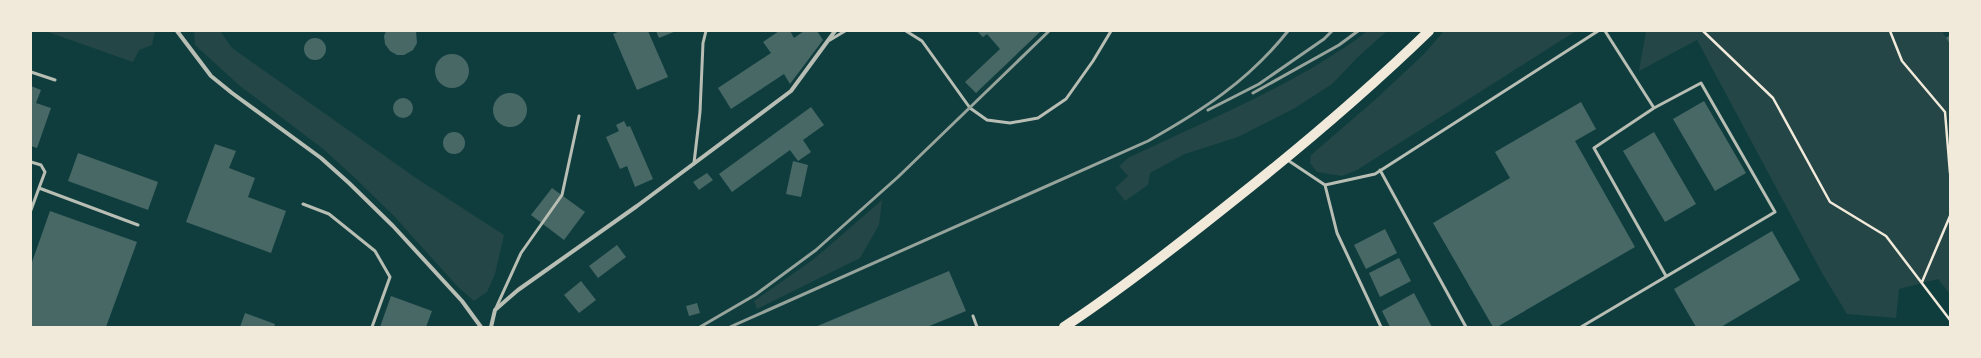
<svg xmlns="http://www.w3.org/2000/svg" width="1981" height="358" font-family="'Golos Text',sans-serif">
<rect width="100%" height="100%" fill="#0f3d3e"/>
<!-- green -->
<path fill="#244646" d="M45,31H155L152,45L139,50L133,62Z
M194,31H220L232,48L416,178L504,235L495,274L487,292L474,301L458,287L394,216L353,176L322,148L240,86L195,45Z
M1367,31H1387L1359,56L1332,84L1295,108L1238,137L1185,154L1150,173L1148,185L1125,201L1115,188L1128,176L1119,166L1128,158C1191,128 1256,101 1317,65C1334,54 1352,44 1367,31Z
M1444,31H1576L1357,170L1342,176L1317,172L1310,163L1311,155L1376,99L1424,54Z
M1646,31H1942L1950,44V294L1938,279L1899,289L1896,318L1847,314L1822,273L1697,40L1639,71Z
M882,200L879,225L860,258L757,309L754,301L814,259Z"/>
<!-- building -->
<path fill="#486865" d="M386,31H416L417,43L413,50L404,55H397L390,51L385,44L384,36Z
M620,31H648L668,77L637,90L613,34Z
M656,31H676L659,38Z
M779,31H790L794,38L804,31H817L823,40L790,84L784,74L731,109L718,88L771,53L763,42Z
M977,31H1041L976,93L965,82L1000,49L987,34L983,37Z
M1950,35V44L1946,38Z
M304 49a11 11 0 1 1 22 0a11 11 0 1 1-22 0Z
M435 71a17 17 0 1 1 34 0a17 17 0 1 1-34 0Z
M31,86L41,90L36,103L51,108L37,148L31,146Z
M493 110a17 17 0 1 1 34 0a17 17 0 1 1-34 0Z
M393 108a10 10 0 1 1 20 0a10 10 0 1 1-20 0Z
M1704,101L1746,173L1715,191L1673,119Z
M1581,102L1596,129L1575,141L1635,247L1497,327H1493L1433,223L1510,178L1495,152Z
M811,107L824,125L803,140L811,152L798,161L790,150L732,192L719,174Z
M624,121L627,127L630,126L653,179L635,187L627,166L620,169L606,137L619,131L616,125Z
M1654,132L1696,204L1665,222L1623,151Z
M443 143a11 11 0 1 1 22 0a11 11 0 1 1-22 0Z
M215,144L236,151L229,168L255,178L248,197L286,211L271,253L186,222Z
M78,153L158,182L148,210L68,181Z
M793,161L808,165L801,197L786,194Z
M707,173L713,180L699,190L693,182Z
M552,188L585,212L564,240L531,215Z
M50,211L137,242L106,327H31V265Z
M1385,229L1397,253L1366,269L1354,245Z
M1772,231L1800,280L1721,327H1696L1674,289Z
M617,245L626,257L598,278L589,266Z
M1399,258L1411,281L1380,297L1369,273Z
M949,271L966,311L927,327H815Z
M581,281L596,300L579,313L564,295Z
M1414,293L1432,327H1390L1382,311Z
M391,296L432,311L426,327H380Z
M697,303L700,313L689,316L686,306Z
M245,313L275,324L274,327H240Z"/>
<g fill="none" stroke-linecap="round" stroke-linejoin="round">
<!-- path -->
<path stroke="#f1e9da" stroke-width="2.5" d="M1703,31L1773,98L1830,202L1886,236L1950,320
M1890,31L1902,61L1945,112L1950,173
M1922,282L1950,216"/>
<!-- service -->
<path stroke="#b8beb3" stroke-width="3" d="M906,31L922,41L970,108L987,120L1010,123L1038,118L1066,99L1093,61L1111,31
M1605,31L1654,108L1594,148L1666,276
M830,40L845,31
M31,72L55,80
M1286,159L1325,185L1337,233L1381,327
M31,162L41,165L45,172L39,188
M694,163L700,112L703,43L706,31
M1380,170L1466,327
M1325,185L1375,174L1598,31
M303,204L329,214L375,251L390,277L372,327
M31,210L39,188L138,225
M496,308L521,253L562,195L579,116
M973,316L977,327
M1581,327L1775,212L1701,83L1654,108"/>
<!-- minor -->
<path stroke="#b8beb3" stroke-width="4" d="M177,31L211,76L232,93L321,158L349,183L393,226L462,301L481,327
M491,327L495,310L518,290L637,206L791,91L835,31"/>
<!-- primary -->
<path stroke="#f1e9da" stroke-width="10" d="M1064,327C1123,288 1179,244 1234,200C1301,147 1367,91 1429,31"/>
<!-- rail -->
<path stroke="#97a49c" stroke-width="3" d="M1253,93L1339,45L1358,31
M1208,110L1259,84L1324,39L1332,31
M700,327L755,295L816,250L898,177L1049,31
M730,327L1148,141C1203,110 1248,81 1288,31"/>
</g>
<!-- border -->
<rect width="1981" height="358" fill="none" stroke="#f1e9da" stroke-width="64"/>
</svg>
